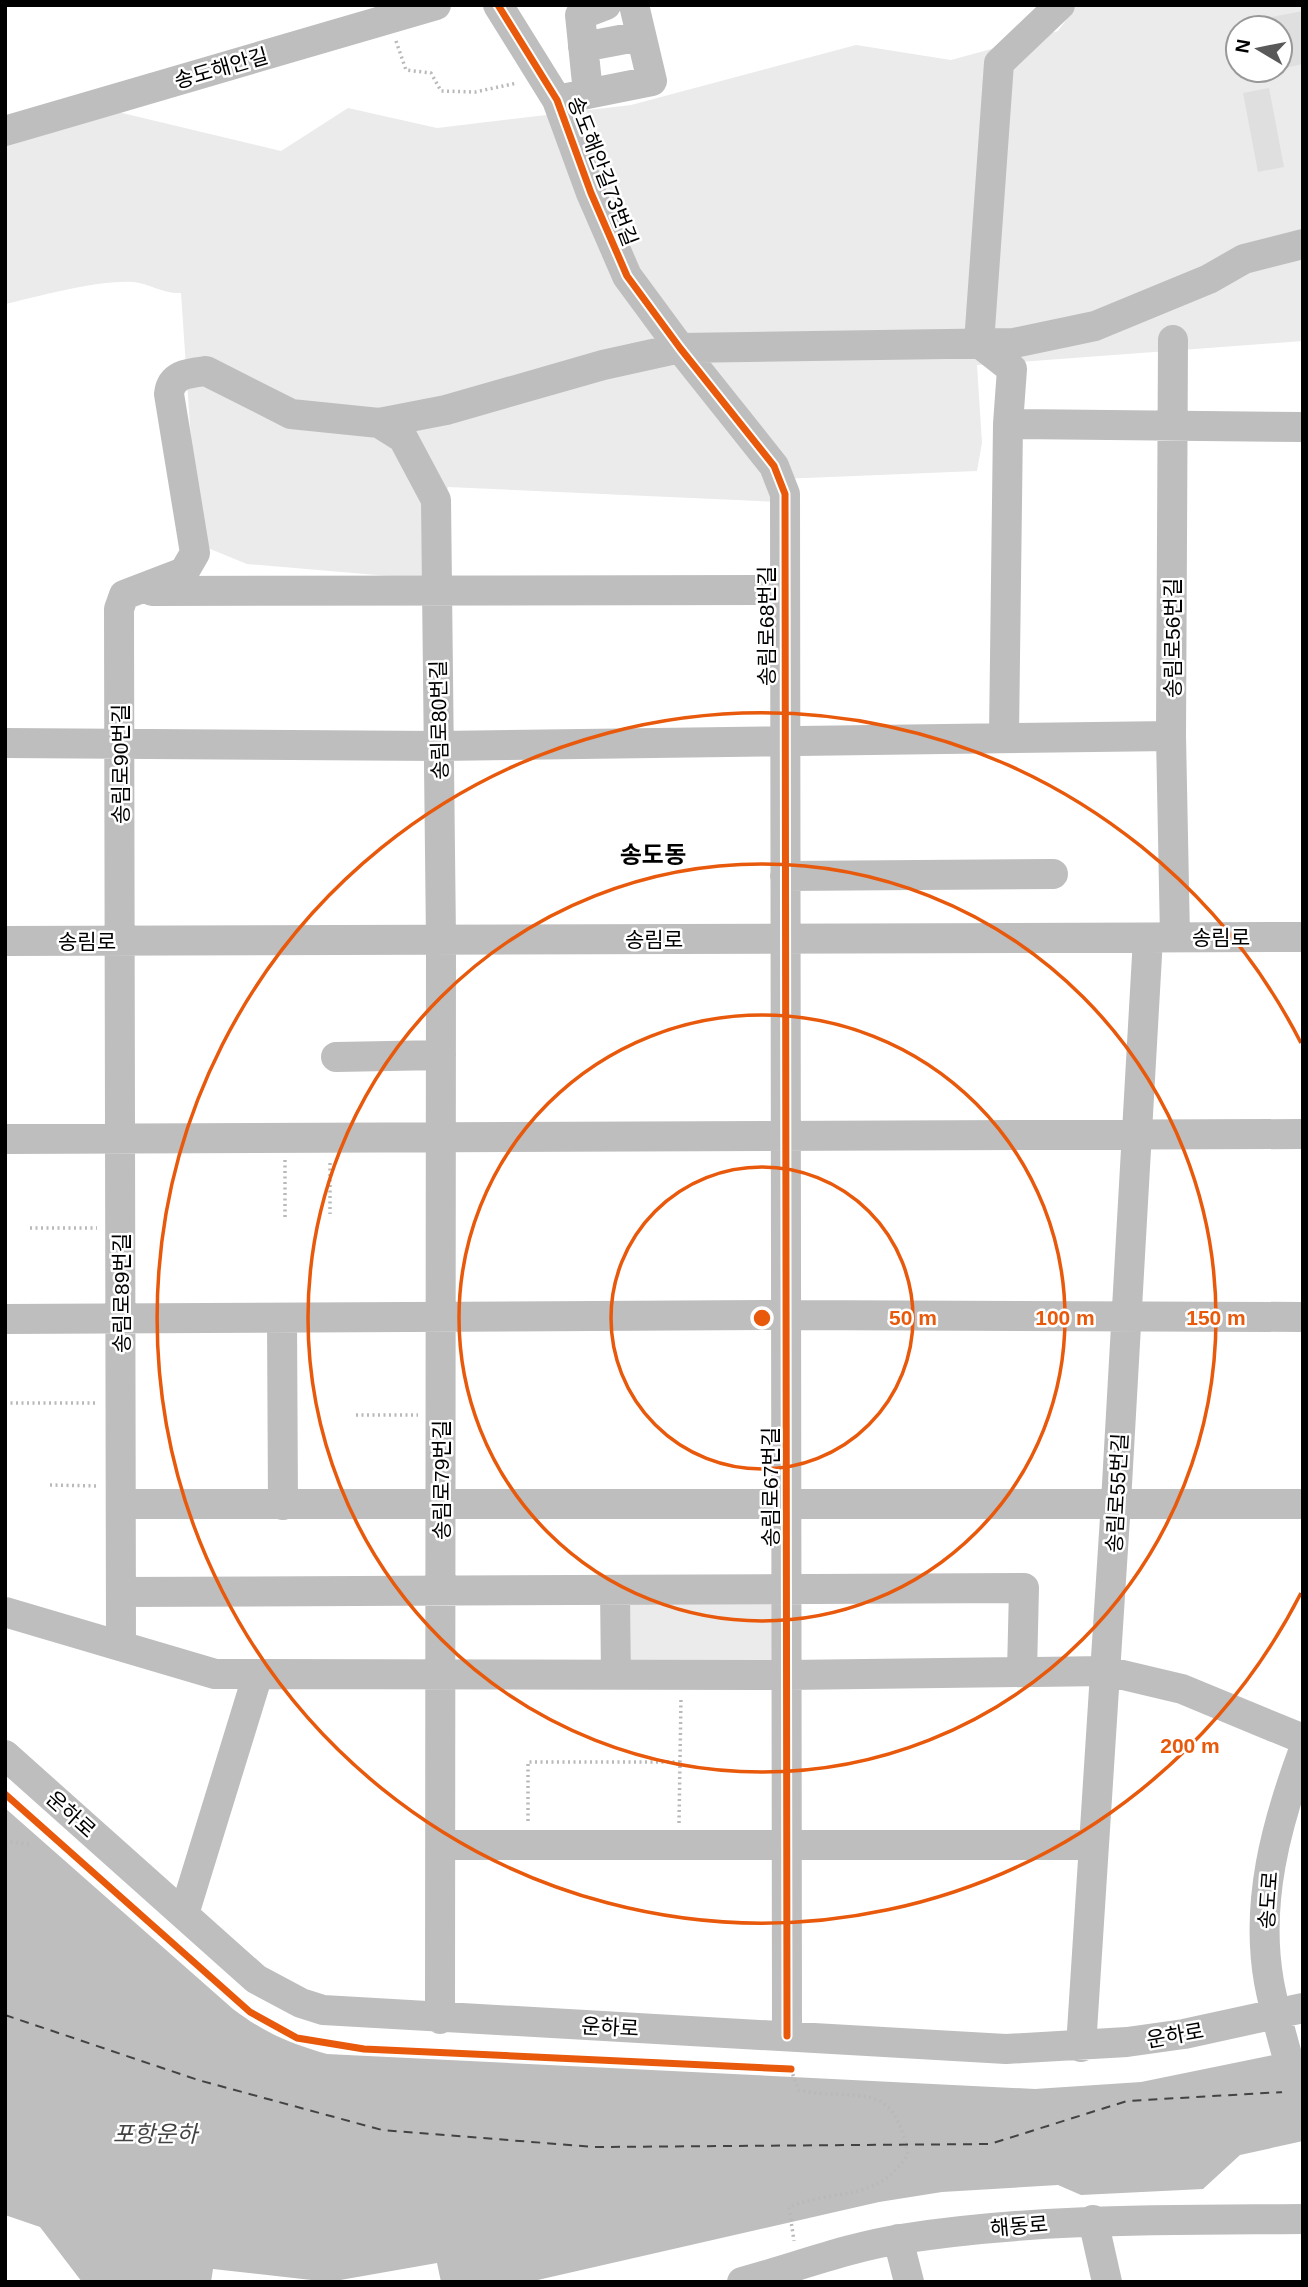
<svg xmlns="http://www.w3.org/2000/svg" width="1308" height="2287" font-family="Helvetica,'Noto Sans KR',sans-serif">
<rect width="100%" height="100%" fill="#fff"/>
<!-- green -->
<path fill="#ebebeb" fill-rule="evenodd" d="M1077,5H1303V341L977,365L982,443L977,471L781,479L778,502L448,487L423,579L247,564L198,544L181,293C163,294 150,284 134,282C99,279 40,296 5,304V147L118,112L281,151L348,108L437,128L631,105L856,45L951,60L1058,31ZM1238,28H1280V70H1238Z
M630,1597H780L779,1668L631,1667Z"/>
<!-- water -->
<path fill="#bebebe" d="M5,1808L233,2009C263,2032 291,2044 327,2054L1035,2089L1141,2082L1303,2049V2141L1240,2155L1203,2189L1081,2195L1058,2185L942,2192L879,2202L529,2282H441L437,2263L329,2282L213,2269L211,2282H82L40,2227L5,2215Z"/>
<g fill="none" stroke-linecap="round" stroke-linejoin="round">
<!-- ferry -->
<path stroke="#434343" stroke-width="2" stroke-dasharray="9 7" stroke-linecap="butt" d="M5,2015L198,2080L382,2130L595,2147L990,2144L1127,2101L1284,2092"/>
</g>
<!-- building -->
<path fill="#dfdfdf" d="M1303,11V64L1280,69V28H1251L1250,21Z
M1269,88L1284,167L1258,172L1243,93Z"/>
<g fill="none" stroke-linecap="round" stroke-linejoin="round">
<!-- path -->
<path stroke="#b9b9b9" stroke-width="3.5" stroke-dasharray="2 3.5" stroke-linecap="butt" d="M396,41L406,70L431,73L441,91L475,92L517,83
M285,1160V1218
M330,1163V1214
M30,1228H97
M5,1403H98
M356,1415H418
M50,1485L98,1486
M528,1821V1762H680
M679,1823L681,1697
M5,1841L31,1845
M791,2069L798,2090C857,2103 893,2075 908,2154C878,2203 836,2188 789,2207L794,2241"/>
<!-- minor -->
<path stroke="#bebebe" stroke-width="30" d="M498,5L557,100L591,193L627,276L680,348L774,466L785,494L787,2036
M583,47L641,36
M588,93L580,15L606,5
M557,100L652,81L634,5
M5,131L436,5
M1173,340L1171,736L1175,937
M979,343L1012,369L1008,424L1004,736
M979,343L999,63L1060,5
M379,423L403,438L436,500L441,940L440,2019
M1008,424L1303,427
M152,591L783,590
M5,743L439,746L1171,736
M785,876L1053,874
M5,941L1303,937
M336,1057L441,1055
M5,1139L1303,1134
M5,1319L786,1315L1303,1317
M282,1319L283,1505
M121,1504H1303
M615,1590L616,1674
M121,1592L1024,1588L1022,1672
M5,1612L215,1674L788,1675L1106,1671L1182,1689L1303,1739
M121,1645L119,609L124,595L184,572L195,553L169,394C171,374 189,373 206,371L291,414L379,423L446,410L603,365L680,348L1014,343L1095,326L1209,279L1244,259L1303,244
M1303,1752C1276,1825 1255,1903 1269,1982C1277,2025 1291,2068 1303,2111
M5,1755L256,1979L301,2003L323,2010L1006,2049L1127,2042L1184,2034L1303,2008
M441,1845H1094
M184,1914L258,1674
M1081,2047L1116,1502L1148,938
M1093,2220L1107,2282
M898,2239L909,2282
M742,2282C794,2268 849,2247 901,2239C1034,2218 1168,2220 1303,2219"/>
<!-- cycleway casing -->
<g stroke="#fff" stroke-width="11">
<path id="cycleway" d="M498,5L557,100L591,193L627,276L680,348L774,466L785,494L787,2036
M5,1794L250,2012L297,2038L364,2049L791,2069"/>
</g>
<!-- cycleway -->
<use href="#cycleway" stroke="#e8590c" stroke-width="7"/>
</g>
<!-- distance rings -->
<g fill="none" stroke="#e8590c" stroke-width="3.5">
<circle cx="762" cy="1318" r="151"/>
<circle cx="762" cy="1318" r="303"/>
<circle cx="762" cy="1318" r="454"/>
<path d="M1301 1593A605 605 0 1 1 1301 1043"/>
</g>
<g text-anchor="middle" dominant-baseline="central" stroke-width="5" stroke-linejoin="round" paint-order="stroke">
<!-- street labels -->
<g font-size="21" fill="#000" stroke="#fff">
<text transform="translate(221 68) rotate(-16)">송도해안길</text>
<text transform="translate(603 171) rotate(69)">송도해안길73번길</text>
<text transform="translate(766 626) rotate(-90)">송림로68번길</text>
<text transform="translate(1172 638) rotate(-90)">송림로56번길</text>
<text transform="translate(439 720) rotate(-91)">송림로80번길</text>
<text transform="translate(120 764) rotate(-90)">송림로90번길</text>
<text x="1221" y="937">송림로</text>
<text x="654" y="939">송림로</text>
<text x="87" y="941">송림로</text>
<text transform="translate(121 1293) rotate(-90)">송림로89번길</text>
<text transform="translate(441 1480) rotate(-90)">송림로79번길</text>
<text transform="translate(770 1487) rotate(-90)">송림로67번길</text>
<text transform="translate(1117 1493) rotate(-87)">송림로55번길</text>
<text transform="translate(71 1814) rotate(42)">운하로</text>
<text transform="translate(1268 1900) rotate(-86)">송도로</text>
<text transform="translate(610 2027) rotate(3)">운하로</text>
<text transform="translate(1175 2035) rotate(-10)">운하로</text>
<text transform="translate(1019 2226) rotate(-5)">해동로</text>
</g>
<!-- water labels -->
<g font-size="23" font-style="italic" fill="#434343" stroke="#fff">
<text x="155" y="2134">포항운하</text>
</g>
<!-- quarter labels -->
<g font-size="24" font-weight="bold" fill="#000" stroke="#fff">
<text x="653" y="854">송도동</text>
</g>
</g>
<circle cx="762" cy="1318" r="10" fill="#e8590c" stroke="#fff" stroke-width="3.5"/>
<g font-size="21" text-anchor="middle" font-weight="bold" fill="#e8590c" stroke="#fff" stroke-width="5" stroke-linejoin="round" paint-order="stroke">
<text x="913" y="1325">50 m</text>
<text x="1065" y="1325">100 m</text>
<text x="1216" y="1325">150 m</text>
<text x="1190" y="1753">200 m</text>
</g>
<!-- border -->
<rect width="1308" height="2287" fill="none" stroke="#000000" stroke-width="14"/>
<!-- north arrow -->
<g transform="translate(1259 49) rotate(280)"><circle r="33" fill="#ffffff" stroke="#999999" stroke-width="2"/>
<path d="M0-5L12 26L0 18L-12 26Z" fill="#595959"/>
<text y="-10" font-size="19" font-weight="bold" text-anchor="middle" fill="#000000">N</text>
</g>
</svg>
